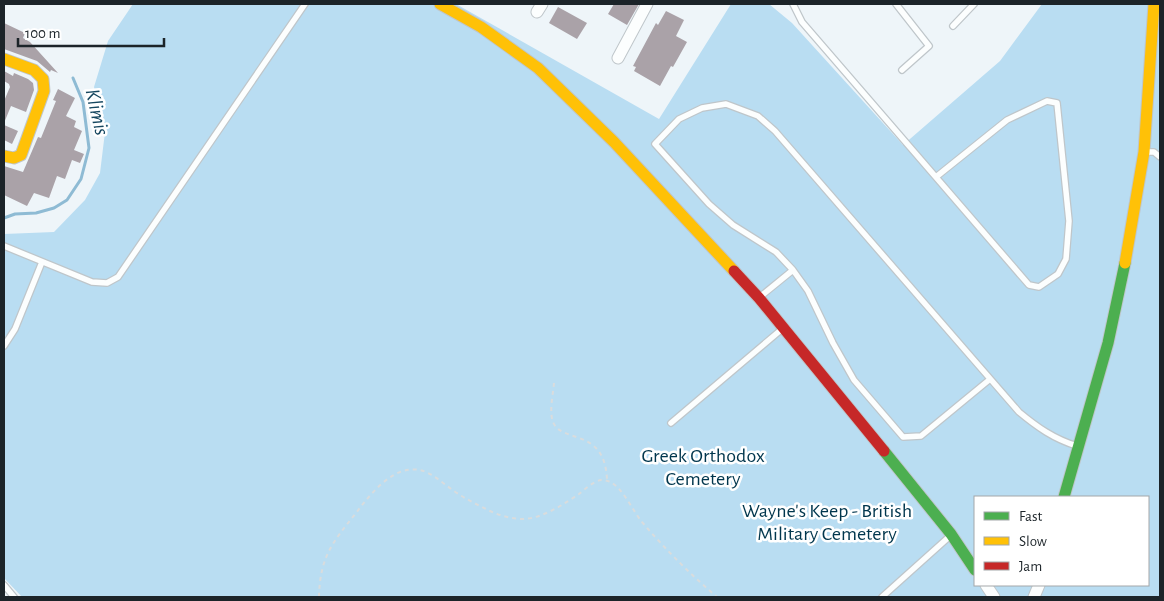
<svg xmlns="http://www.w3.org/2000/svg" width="1164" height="601" font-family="'Alegreya Sans',sans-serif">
<rect width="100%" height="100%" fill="#eef5f9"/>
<!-- green -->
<path fill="#b9ddf2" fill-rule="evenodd" d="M133,4H456L659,119L731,4H769L792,23L903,145L1000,61L1042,4H1160V597H22L4,578V234L54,232L85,200L100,173L105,132L94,87L108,41ZM975,497H1148V585H975Z"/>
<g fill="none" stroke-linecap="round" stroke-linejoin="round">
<!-- stream -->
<path stroke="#8ebbd4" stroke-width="3" d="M4,218L15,214L36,213L54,208L67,200L81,179L89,148L83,102L73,78"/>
</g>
<!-- building -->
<path fill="#aaa2a8" d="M614,4H639L627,25L608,14Z
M558,7L587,23L577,39L549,23Z
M666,11L684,20L676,36L687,42L673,67L671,66L660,86L634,71L636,67L633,66L656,23L658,25Z
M4,23L25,33L23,38L30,42L58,73L51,70L50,72L37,61L4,49Z
M4,71L13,76L14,73L28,79L33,83L34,90L26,112L11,106L4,123V101L10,87L9,84L4,81Z
M58,89L75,98L66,116L76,121L74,127L82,131L74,150L84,154L80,163L72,160L65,179L57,176L49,198L34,193L27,206L4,195V166L23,172L38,137L41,138L56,101L53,100Z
M4,125L18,131L12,144L4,140Z"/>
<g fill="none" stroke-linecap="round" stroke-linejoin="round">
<!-- lane casing -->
<g stroke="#bfc6ca" stroke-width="8">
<path id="lane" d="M793,4L802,22L1029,285L1039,287L1058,274L1066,259L1069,221L1057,103L1047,101L1007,120L936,177
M896,4L929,46L902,70
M953,26L974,4
M1146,152H1154L1160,157
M4,246L92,282L107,283L118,277L305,4
M761,296L793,270
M4,346L15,329L42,262
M989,380L921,436L903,437L854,380L833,343L808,291L793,270L776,252L733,225L709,204L655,144L679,119L702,108L726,104L758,116L775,131L1019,412C1037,427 1054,439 1077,446
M671,423L782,329
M4,585L14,597
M882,597L950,536"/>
</g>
<!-- street casing -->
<g stroke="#bfc6ca" stroke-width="13">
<path id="street" d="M537,12L542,4
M618,58L647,4
M986,585L994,597
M1034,597L1039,585"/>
</g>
<!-- fast casing -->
<g stroke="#bfc6ca" stroke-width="13">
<path id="fast" d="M884,451L951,534L975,570
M1064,497L1108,343L1125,263"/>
</g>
<!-- slow casing -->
<g stroke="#bfc6ca" stroke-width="13">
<path id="slow" d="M440,4L481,27L538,68L614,142L734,271
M4,59L34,70L43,79L44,91L21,155L14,158L4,156
M1125,263L1144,152L1154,4"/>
</g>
<!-- jam casing -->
<g stroke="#bfc6ca" stroke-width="13">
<path id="jam" d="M734,271L759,298L884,451"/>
</g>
<!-- path -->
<path stroke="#d9dcdd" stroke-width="2" stroke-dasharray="4 4" stroke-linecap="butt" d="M554,383C553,395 549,411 553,422C562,444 605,427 607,480
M319,597C320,557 332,543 356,513C372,492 397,460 426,472C437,477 445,485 454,491C464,498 474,503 484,508C497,515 510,519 524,519C543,518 564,504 579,494C585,489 594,481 601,480C605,480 609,481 612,483C623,489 633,511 642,522C665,549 690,574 717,597"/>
<!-- lane -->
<use href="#lane" stroke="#fcfefe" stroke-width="5.5"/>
<!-- street -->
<use href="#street" stroke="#fcfefe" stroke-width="11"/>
<!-- fast -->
<use href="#fast" stroke="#4caf50" stroke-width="11"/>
<!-- slow -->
<use href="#slow" stroke="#ffc107" stroke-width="11"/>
<!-- jam -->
<use href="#jam" stroke="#c62828" stroke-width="11"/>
</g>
<g text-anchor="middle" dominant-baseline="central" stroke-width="5" stroke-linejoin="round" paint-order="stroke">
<!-- park labels -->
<g font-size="20" fill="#00364d" stroke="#fff">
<text x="703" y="456">Greek Orthodox<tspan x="703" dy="23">Cemetery</tspan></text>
<text x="827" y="511">Wayne's Keep - British<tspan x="827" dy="23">Military Cemetery</tspan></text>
</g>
<!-- water labels -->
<g font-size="21" font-style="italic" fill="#15465e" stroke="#fff">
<text transform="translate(97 112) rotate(77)">Klimis</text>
</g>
</g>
<!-- border -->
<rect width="1164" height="601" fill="none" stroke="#1c2429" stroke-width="10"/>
<!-- legend -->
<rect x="974" y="496" width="175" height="90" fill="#ffffff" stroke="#a4a7a9"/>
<rect x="984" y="512" width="25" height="8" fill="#4caf50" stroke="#a4a7a9"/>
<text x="1019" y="521" font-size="15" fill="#1c2429">Fast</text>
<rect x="984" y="537" width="25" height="8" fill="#ffc107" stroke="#a4a7a9"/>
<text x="1019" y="546" font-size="15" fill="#1c2429">Slow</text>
<rect x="984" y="562" width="25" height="8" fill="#c62828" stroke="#a4a7a9"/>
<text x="1019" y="571" font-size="15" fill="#1c2429">Jam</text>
<!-- scale -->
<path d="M18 38v8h146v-8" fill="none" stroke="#1c2429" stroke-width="2.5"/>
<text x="25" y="38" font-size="15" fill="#1c2429" stroke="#ffffff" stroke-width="4" paint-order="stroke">100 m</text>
</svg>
